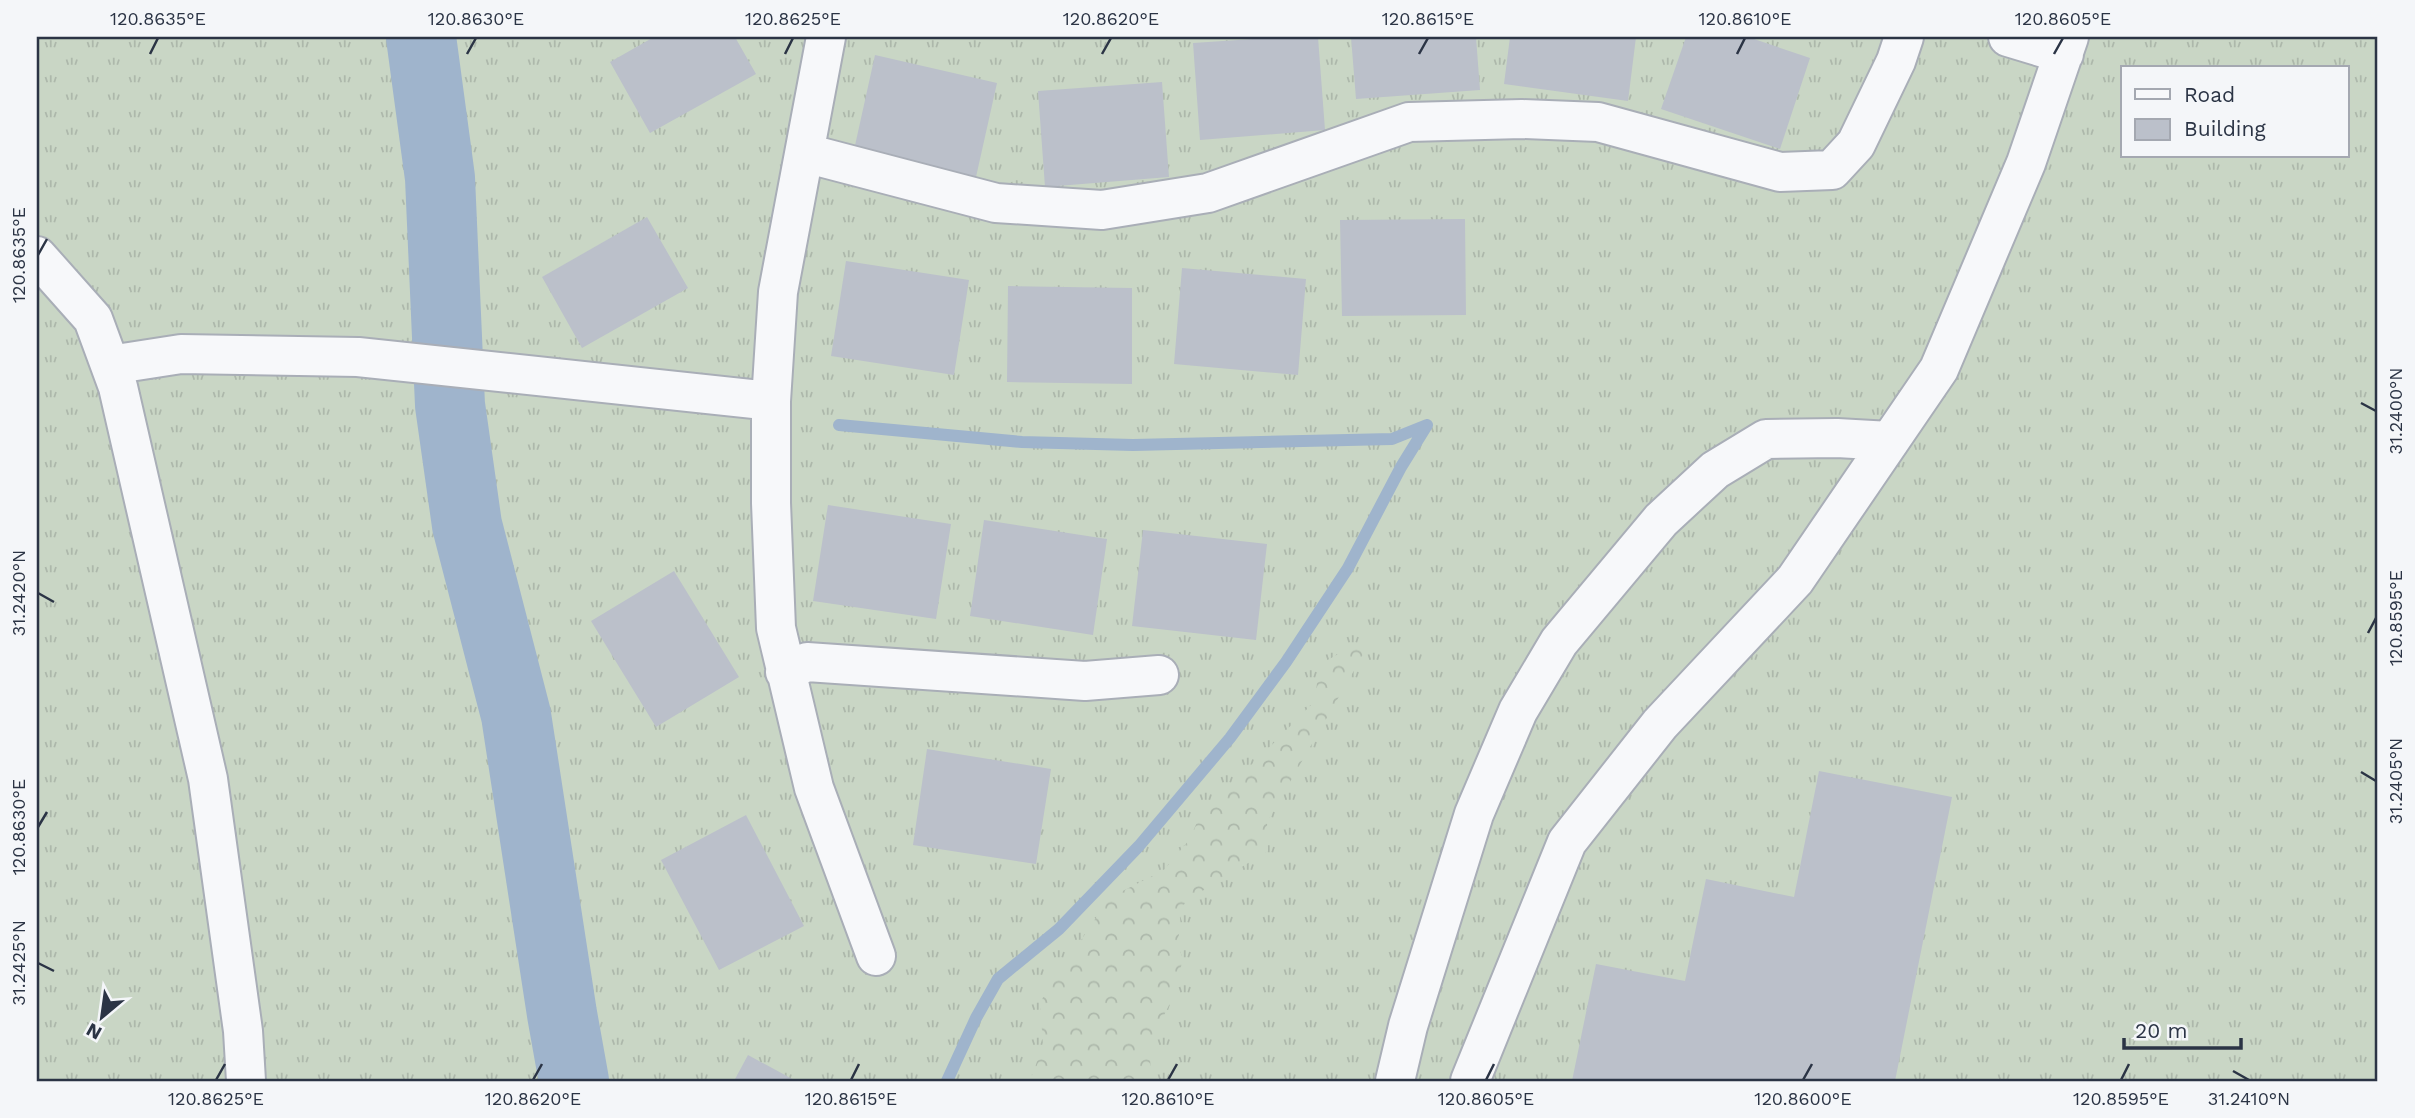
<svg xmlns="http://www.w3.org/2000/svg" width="2415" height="1118" font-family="'Work Sans',sans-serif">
<defs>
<pattern id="grass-tufts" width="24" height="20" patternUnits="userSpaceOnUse" patternTransform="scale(1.75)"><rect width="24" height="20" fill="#c9d6c5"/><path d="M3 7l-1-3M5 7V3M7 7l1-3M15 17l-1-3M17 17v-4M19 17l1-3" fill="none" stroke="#adb8ab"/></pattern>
<pattern id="forest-crowns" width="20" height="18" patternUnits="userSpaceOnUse" patternTransform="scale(1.75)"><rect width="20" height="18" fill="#c9d6c5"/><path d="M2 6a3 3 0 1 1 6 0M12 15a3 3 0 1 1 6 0" fill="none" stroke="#adb8ab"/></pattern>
</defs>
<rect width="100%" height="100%" fill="#e4e7ec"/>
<!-- grass -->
<path fill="url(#grass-tufts)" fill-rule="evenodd" d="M37,37H2378V1081H37ZM2123,68H2347V156H2123Z"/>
<!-- forest -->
<path fill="url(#forest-crowns)" d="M1361,641H1371L1267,822L1268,851L1189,899L1179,910L1181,926L1177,943L1183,959L1173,997L1149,1046L1151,1072L1146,1081H1030L1043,1045L1040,1002L1109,898L1164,870L1189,840L1204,807L1260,757L1315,701L1319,665Z"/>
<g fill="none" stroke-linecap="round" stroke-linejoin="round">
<!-- stream -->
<path stroke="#9fb4cc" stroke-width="12" d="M839,425L1022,442L1133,445L1392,439L1427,425
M947,1081L976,1018L998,979L1059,929L1139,846L1230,738L1286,662L1348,568L1401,467L1427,425"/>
<!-- river -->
<path stroke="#9fb4cc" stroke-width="70" d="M421,37L440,178L450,405L467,525L516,715L562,1014L574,1081"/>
</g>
<!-- building -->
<path fill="#bbc0ca" d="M654,37H735L756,74L650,133L610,62Z
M1283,37H1318L1325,130L1200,140L1193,43Z
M1351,37H1476L1480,90L1356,99Z
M1510,37H1636L1628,101L1504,84Z
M1686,37H1748L1810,58L1780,149L1661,109Z
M875,55L997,83L976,177L854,150Z
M1162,82L1169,177L1045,187L1038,91Z
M647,217L688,288L582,348L542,277Z
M1465,219L1466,315L1342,316L1340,220Z
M846,261L969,280L954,375L831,356Z
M1182,268L1306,279L1298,375L1174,364Z
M1008,286L1132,288V384L1007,382Z
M828,505L951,524L936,619L813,601Z
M984,520L1107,539L1093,635L970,616Z
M1143,530L1267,544L1256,640L1132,626Z
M674,571L739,677L656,727L591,621Z
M927,749L1051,769L1036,864L913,845Z
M1819,771L1952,797L1895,1081H1572L1596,964L1685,981L1706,879L1794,897Z
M746,815L804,926L719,970L661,860Z
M748,1055L796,1081H734Z"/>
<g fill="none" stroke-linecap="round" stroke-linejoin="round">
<!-- minor casing -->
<g stroke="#a9aeb7" stroke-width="42">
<path id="minor" d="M826,37L778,292L771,401V503L776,628L814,788L876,956
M2008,37L2064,54
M805,153L996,203L1102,210L1208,193L1409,122L1522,119L1598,122L1780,172L1832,170L1856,144L1896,61L1904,37
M37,256L93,319L118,387L208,779L243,1031L246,1081
M110,365L181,354L358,357L771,401
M785,672L807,662L1085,681L1159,675
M1395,1081L1408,1026L1474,814L1518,711L1559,642L1661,520L1715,470L1766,439L1837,438L1890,441
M1470,1081L1567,842L1660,724L1795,580L1939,369L2026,163L2069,37"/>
</g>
<!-- minor -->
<use href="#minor" stroke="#f7f8fa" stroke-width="38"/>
</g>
<!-- ticks -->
<path fill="none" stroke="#2b3445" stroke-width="2.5" d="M150,54L158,38M467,54L476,38M785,54L793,38M1102,54L1111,38M1419,54L1428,38M1737,54L1745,38M2054,54L2063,38M38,255L47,239M2361,403L2376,411M38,593L54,602M2368,633L2376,618M2361,772L2376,781M38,827L47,812M38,963L54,971M2233,1071L2249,1080M216,1080L225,1064M533,1080L542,1064M851,1080L859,1064M1168,1080L1177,1064M1486,1080L1494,1064M1803,1080L1812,1064M2121,1080L2129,1064"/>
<!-- border -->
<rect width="2415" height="1118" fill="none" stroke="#f4f6f9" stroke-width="77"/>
<!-- legend -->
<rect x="2121" y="66" width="228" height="91" fill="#f4f6f9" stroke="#a4a8b1" stroke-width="2"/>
<rect x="2135" y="89" width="35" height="10" fill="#f7f8fa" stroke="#a4a8b1" stroke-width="2"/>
<text x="2184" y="102" font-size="21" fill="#2b3445">Road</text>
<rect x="2135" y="119" width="35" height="21" fill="#bbc0ca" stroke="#a4a8b1" stroke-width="2"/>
<text x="2184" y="136" font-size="21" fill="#2b3445">Building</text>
<!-- north arrow -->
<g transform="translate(102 1017) rotate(209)" stroke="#f4f6f9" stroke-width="5" paint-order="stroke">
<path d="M0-5L12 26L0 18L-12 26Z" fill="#2b3445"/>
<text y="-10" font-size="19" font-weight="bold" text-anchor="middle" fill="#2b3445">N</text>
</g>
<!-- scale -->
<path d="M2124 1038v10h117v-10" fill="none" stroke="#2b3445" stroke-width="3.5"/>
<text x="2135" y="1038" font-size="21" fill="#2b3445" stroke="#f4f6f9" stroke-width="5" paint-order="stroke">20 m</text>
<rect x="38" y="38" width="2338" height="1042" fill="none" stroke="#2b3445" stroke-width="2.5"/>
<g font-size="18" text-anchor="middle" fill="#2b3445">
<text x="158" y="25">120.8635°E</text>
<text x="476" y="25">120.8630°E</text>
<text x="793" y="25">120.8625°E</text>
<text x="1111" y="25">120.8620°E</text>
<text x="1428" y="25">120.8615°E</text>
<text x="1745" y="25">120.8610°E</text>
<text x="2063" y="25">120.8605°E</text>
<text transform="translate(19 255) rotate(-90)" y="6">120.8635°E</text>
<text transform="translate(2396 411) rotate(-90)" y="6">31.2400°N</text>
<text transform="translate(19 593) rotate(-90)" y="6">31.2420°N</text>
<text transform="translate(2396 618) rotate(-90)" y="6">120.8595°E</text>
<text transform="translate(2396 781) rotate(-90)" y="6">31.2405°N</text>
<text transform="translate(19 827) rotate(-90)" y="6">120.8630°E</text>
<text transform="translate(19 963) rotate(-90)" y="6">31.2425°N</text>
<text x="216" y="1105">120.8625°E</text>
<text x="533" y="1105">120.8620°E</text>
<text x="851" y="1105">120.8615°E</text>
<text x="1168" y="1105">120.8610°E</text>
<text x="1486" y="1105">120.8605°E</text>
<text x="1803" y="1105">120.8600°E</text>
<text x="2121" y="1105">120.8595°E</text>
<text x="2249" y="1105">31.2410°N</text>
</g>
</svg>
